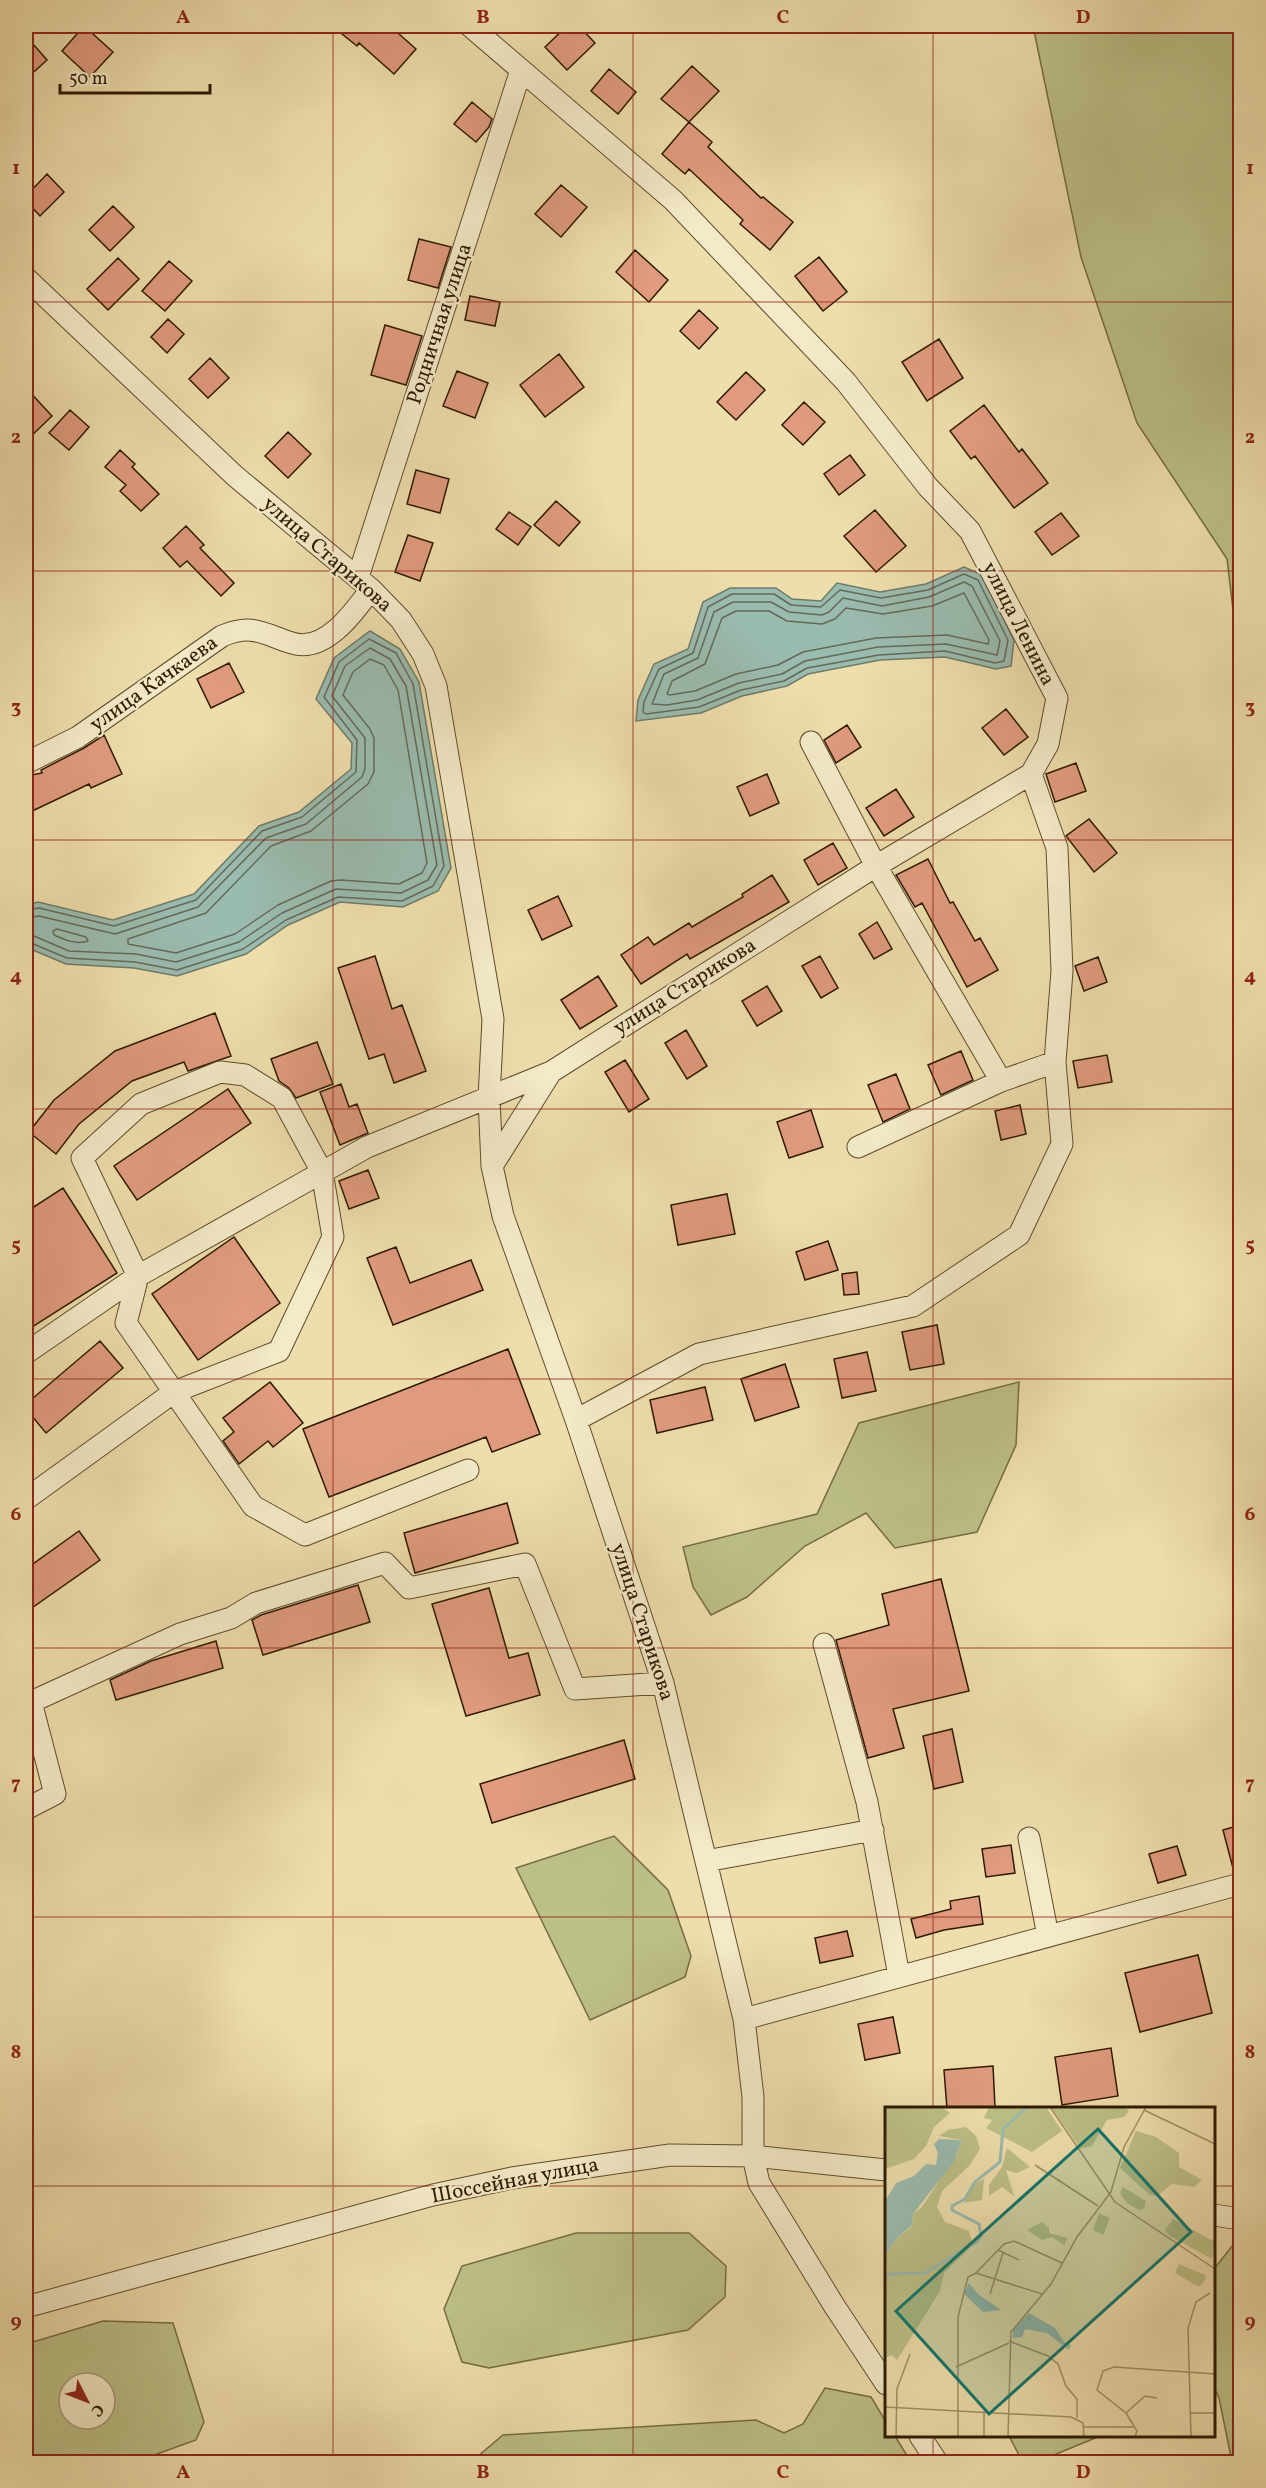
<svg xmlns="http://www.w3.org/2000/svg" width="1266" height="2488" font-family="Vollkorn,serif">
<rect width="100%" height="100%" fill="#eedeab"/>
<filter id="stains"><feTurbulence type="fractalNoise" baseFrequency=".00333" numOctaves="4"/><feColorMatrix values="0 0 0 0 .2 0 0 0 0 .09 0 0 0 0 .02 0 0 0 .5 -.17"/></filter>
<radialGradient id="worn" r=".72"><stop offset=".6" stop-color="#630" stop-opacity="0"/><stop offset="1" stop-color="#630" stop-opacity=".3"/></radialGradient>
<!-- green -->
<path fill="#bcc086" stroke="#756d43" stroke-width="1.5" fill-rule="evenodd" d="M1033,26H1240V669L1227,559L1137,423L1081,257Z
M1019,1382L1016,1445L977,1532L895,1548L866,1513L805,1546L747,1597L711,1615L693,1587L683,1547L817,1514L859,1423Z
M614,1836L668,1890L691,1956L685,1977L590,2020L516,1868Z
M576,2233H689L726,2266L725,2297L688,2330L489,2368L462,2362L444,2309L462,2266Z
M1233,2245L1240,2246V2462H1232L1219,2398L1214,2387V2269Z
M103,2321L173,2323L204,2422L196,2440L135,2462H26V2344ZM69,2383H105V2419H69Z
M825,2388L871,2397L886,2422V2436H895L911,2462H471L503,2435L756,2420L784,2433L803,2424Z
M1009,2436H1100L1037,2462L1019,2455Z"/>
<!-- water -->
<path fill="#9abbaf" stroke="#6f7b69" stroke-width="1.5" d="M964,567L982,575L1014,640L1011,666L996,669L945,657L880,660L808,674L787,686L742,696L701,713L636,721L638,700L654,664L688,649L703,602L730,588H776L792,599L821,601L837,583L880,592L926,584Z
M370,631L400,649L419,682L451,868L438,891L403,907L340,902L288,925L246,954L177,976L134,968L66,964L28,948L26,950V905L38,902L113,920L194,894L259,826L299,812L351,769L352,743L316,699L334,658Z"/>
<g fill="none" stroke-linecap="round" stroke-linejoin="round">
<!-- shore -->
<path stroke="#646a58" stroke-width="1.5" d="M964,574L978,580L1008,640L1004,661L995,663L945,651L879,655L807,668L784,681L741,690L699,707L646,714L643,712L644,702L659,669L693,653L708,607L732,594H774L791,605L821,607L840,590L881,598L928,590Z
M964,582L972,586L1000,641L997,655L946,644L878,647L805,661L782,674L739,683L697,700L667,705L652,704L664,674L698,658L714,612L733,602H771L789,612L822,615L829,612L843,598L882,606L929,597Z
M964,593L989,640L988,644L947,635L876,638L803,652L778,665L736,674L695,691L670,695L667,694L672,681L705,664L722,618L736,611H769L787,621L822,624L835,619L846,608L883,614L932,606Z
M370,659L384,665L398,690L427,863L422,873L399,884L341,880L331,881L278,905L235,934L176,953L128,944V939L206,913L271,846L311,831L368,784L374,772V738L370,729L343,695L353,672Z
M26,910L39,908L114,926L196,900L262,831L302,817L356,772L357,740L324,697L339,662L369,639L396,653L413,684L444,866L433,886L402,901L338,897L286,920L243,949L177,970L135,962L67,958L31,943H26
M26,918L39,916L115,934L198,907L266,838L306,824L362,777L365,769V738L332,696L345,666L370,648L390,659L406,686L437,865L428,880L401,893L336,889L282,913L239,942L176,962L136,954L69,951L34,936L26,935
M57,929L86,937L88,941C77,945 65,940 54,935L53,931Z"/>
<!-- stream -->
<path stroke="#6f7b69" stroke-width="6" d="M1240,966V968"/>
</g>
<!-- building -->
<path fill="#e09b7e" stroke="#2e1a00" stroke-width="1.5" d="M84,26L113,52L90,77L62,51Z
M332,26H390L416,49L394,74L359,43L357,46Z
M567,26H579L595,43L567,70L545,47Z
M26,36L47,60L26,79Z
M692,66L719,91L689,122L661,99Z
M609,69L636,92L618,114L591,91Z
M472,102L492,119L489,127L476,142L454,124Z
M689,122L712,142L708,147L761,198L763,197L793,222L770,250L740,224L743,220L689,169L685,174L662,154Z
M47,174L64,192L40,216L26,201V196Z
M561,185L587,207L561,237L535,214Z
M113,206L134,227L110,251L89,230Z
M419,239L451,247L438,288L408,280Z
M635,250L668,280L649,302L616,272Z
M819,257L847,292L823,311L795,276Z
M118,258L139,279L108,310L87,289Z
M169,261L192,281L165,311L142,291Z
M470,296L500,302L495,326L465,320Z
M699,310L718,328L699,349L680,331Z
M168,319L184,334L167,353L151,337Z
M385,325L422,336L406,385L371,375Z
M939,339L963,378L927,401L902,362Z
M559,354L584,387L545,417L520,385Z
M210,358L229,378L208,398L189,379Z
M457,371L488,383L475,418L443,406Z
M746,372L765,390L736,420L717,402Z
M26,388L52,416L26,441Z
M804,402L825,422L803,445L782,425Z
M984,405L1019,452L1022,449L1048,483L1014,508L975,456L971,459L950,431Z
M70,410L89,427L69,450L49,433Z
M288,432L311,454L288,478L265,456Z
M120,450L135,464L132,467L159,494L141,511L120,491L126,485L105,467Z
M850,455L865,475L839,495L824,474Z
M416,470L449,479L440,513L407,504Z
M556,501L580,522L559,546L534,525Z
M875,510L906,546L876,572L844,536Z
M509,512L531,527L518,545L496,529Z
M1061,513L1079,536L1052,555L1035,532Z
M186,526L204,545L200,548L234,583L221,596L187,561L180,567L163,548Z
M408,535L433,543L420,581L395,572Z
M229,663L244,692L211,708L197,679Z
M1006,709L1028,737L1004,755L982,728Z
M847,725L861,747L836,763L824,740Z
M104,735L122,774L91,788L89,784L26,814V776L42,773L41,770L84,748Z
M1076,763L1086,791L1055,802L1046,774Z
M767,774L779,803L750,816L737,787Z
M896,789L914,817L884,836L866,808Z
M1089,819L1117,853L1094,872L1066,836Z
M833,843L847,868L818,885L804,860Z
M928,859L950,903L953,902L975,941L980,938L998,970L967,987L922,903L915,907L896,875Z
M772,875L789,902L690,959L687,954L641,984L621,955L648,937L654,945L689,923L692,927L743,897L742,894Z
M558,896L572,926L542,940L528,910Z
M877,922L892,949L874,959L859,934Z
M375,956L392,1009L402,1005L426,1071L394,1083L384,1054L369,1059L338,968Z
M820,956L838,988L821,998L802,966Z
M1098,957L1107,982L1084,991L1075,966Z
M598,976L617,1006L580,1029L561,1000Z
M767,986L782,1011L757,1026L742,1001Z
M215,1013L231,1056L188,1071L184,1062L132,1081L79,1124L56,1154L29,1132L54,1100L115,1051Z
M686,1030L707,1066L687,1079L665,1043Z
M317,1042L333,1084L296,1098L289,1088L279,1081L271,1059Z
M961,1051L973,1080L941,1095L928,1065Z
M1107,1055L1112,1082L1078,1088L1073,1061Z
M625,1060L649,1099L629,1112L605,1072Z
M896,1074L910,1109L883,1122L868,1085Z
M341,1084L349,1107L357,1104L368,1133L340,1145L320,1092Z
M228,1089L251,1123L137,1200L114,1166Z
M1020,1105L1026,1134L1001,1140L995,1111Z
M811,1110L823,1147L789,1158L777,1122Z
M368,1170L379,1198L349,1209L339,1181Z
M63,1188L117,1273L26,1331V1212Z
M727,1194L735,1234L678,1245L671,1205Z
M234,1237L280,1303L198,1360L152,1294Z
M828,1241L838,1270L805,1280L796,1252Z
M396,1247L410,1283L471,1260L483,1290L393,1325L367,1258Z
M857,1272L859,1294L844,1295L842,1274Z
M937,1325L944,1364L910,1370L902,1332Z
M100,1341L123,1368L46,1433L26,1409V1404Z
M508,1349L540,1434L492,1452L486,1437L329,1497L303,1429Z
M867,1352L876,1391L842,1398L834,1359Z
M785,1364L799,1407L755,1421L741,1379Z
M270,1382L303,1423L273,1447L268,1441L239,1464L223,1441L234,1432L223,1418Z
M705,1387L713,1420L657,1433L650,1400Z
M507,1503L518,1543L415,1573L404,1533Z
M79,1531L100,1560L26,1612V1569Z
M941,1579L969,1691L893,1709L904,1748L868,1758L836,1640L889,1625L882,1594Z
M358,1585L370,1622L263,1655L252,1620L261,1615Z
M489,1588L509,1658L528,1653L540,1695L466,1716L432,1604Z
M216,1641L223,1668L116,1700L110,1680L151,1661Z
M952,1729L963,1782L934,1789L923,1736Z
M624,1740L635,1779L492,1823L480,1784Z
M1240,1825V1872H1234L1223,1830Z
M1011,1845L1015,1873L986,1877L982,1849Z
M1177,1846L1186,1875L1158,1883L1149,1854Z
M979,1896L983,1924L944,1930L916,1938L911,1919L951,1909L950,1901Z
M847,1931L853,1956L820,1963L815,1938Z
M1198,1955L1212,2013L1140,2032L1125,1973Z
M893,2017L900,2053L865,2060L858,2024Z
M1111,2048L1118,2096L1062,2105L1055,2057Z
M993,2066L995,2107L947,2109L944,2070Z"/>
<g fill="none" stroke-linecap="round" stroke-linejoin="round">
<!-- minor casing -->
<g stroke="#5e4b2b" stroke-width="23">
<path id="minor" d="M26,278L235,476L371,589L401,620L423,654L436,686L493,1019L489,1098L492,1166L503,1216L576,1420L663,1683L744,2019L753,2097V2156L759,2183L835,2307L886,2384
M358,577L521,70
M811,742L876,866L1001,1081
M26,763L78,737L222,636C253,623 263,634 292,643C325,654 355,611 371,589
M858,1147L1001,1081L1055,1062
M492,1166L551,1072
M26,1353L138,1276L367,1147L551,1072L876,866L1031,774L1048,744L1057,698L970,531L928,487L846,382L673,200L470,26
M576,1420L699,1354L913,1306L1019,1235L1062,1144L1055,1062L1062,971L1057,848L1031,774
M26,1499L174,1392L279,1351L333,1237L322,1172L282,1098L245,1075L220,1072L141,1104L82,1158L138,1276L126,1323L253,1506L305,1535L468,1470
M824,1644L867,1802L899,1976
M26,1809L55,1794L31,1702L180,1634L231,1618L256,1603L385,1563L409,1588L525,1564L575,1689L663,1683
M1029,1838L1048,1936
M706,1861L873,1830
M744,2019L1240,1884
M1214,2215L1240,2219
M26,2307L433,2195L512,2178L670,2155L753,2156L886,2170
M920,2436L937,2462"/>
</g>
<!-- minor -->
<use href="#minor" stroke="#f4eac8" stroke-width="21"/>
</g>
<!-- grid -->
<path fill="none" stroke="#8f2418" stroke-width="1.5" stroke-opacity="0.55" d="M333,26V2462M633,26V2462M933,26V2108M26,302H1240M26,571H1240M26,840H1240M26,1109H1240M26,1379H1240M26,1648H1240M26,1917H1240M26,2186H886M1214,2186H1240M933,2436V2462"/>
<g text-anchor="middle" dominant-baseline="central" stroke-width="4.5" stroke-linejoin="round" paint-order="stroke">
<!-- street labels -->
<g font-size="21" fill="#2e1a00" stroke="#f4eac8">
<text transform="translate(440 324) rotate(-72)">Родничная улица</text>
<text transform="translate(327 555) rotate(41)">улица Старикова</text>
<text transform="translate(1018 624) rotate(63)">улица Ленина</text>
<text transform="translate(154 684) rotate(-35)">улица Качкаева</text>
<text transform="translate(685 987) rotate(-32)">улица Старикова</text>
<text transform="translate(642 1622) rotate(72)">улица Старикова</text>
<text transform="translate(515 2181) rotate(-11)">Шоссейная улица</text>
</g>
</g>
<!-- overview -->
<g transform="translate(885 2107)">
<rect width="330" height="330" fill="#eedeab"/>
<path d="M0,0H56L65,6L49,20L41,39L29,52L0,62ZM104,0H161L177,24L147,45L101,21L107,13L99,11ZM166,0H240L244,4L239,10L222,13L207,39L196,42ZM81,20L91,29L95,42L84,59L57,84L52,100L60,115L84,124L88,138L59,166L55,184L12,253L7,248L0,251V149L12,131L27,119L28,107L37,100L72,47L77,33L54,29L63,23ZM251,24L271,30L294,46V60L317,73L309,80L287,77L272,89L265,88L235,61ZM122,41L145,60L132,66L121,63L129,89L117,80L104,89V78L117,60ZM99,72L97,93L79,96L91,76ZM238,80L261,94L259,102L254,103L243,97L235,87ZM214,106L225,111L218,128L208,123ZM288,112L330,135L327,152L285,129L280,123ZM157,115L164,121V126L183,131L179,138L167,130L157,133L142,123ZM294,157L320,168L321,172L315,179L310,178L290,166Z" fill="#bcc086"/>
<path d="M54,32L77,33L68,56L28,107L27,118L12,131L0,149V94L11,76L29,69L41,57L51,58L53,46L49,37ZM84,176L93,187L116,203L98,205L79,187ZM144,206L170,221L179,235L186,238L184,243L162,226L140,222L137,230L128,231V223Z" fill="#9abbaf"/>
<path fill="none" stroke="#9abbaf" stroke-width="3" d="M0,170L5,167L40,166L91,135L96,129L94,117L67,103V99L80,92L90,75L115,55L118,22L142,0"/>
<path fill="none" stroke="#a19067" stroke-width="1.5" d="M165,0L230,95L330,162M259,3L330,37M150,58L213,99M113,143L134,153M91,166L119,137L129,134L177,156M91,166L157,187M105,187L118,146M124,234L163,249L173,257L181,279L192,292V311M71,260L124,236M0,300L186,310L198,316L199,330M241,306L260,289L272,291M305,306H330M198,320H249M11,330L12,282L25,247M73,330V210L83,170L91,166M99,330V304M123,330L126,225L166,177L192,130L226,85L239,40L261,0M250,330L252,324L241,306L212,283L218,264L229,260L330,267M306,330L303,221L311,195L325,186"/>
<path fill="#0f766e" fill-opacity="0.15" stroke="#0f766e" stroke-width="3" d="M213,22L306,125L104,307L11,204Z"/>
<rect width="330" height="330" fill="none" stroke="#2e1a00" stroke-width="3"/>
</g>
<!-- margin -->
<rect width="1266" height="2488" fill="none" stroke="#eedeab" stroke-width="66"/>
<!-- north arrow -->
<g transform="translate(87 2401) rotate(132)"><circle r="28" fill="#f4eac8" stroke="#a59778" stroke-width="1.5"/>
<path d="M0-4.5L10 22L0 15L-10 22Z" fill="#8f2418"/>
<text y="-9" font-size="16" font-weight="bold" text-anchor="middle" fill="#2e1a00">С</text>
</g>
<!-- scale -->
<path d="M60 84v9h150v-9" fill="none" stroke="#2e1a00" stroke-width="3"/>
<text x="69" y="84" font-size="18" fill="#2e1a00" stroke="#f4eac8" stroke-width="4.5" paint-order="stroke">50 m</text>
<rect x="33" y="33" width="1200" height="2422" fill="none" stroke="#8f2418" stroke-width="2"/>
<g font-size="20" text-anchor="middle" font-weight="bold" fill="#8f2418">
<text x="183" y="23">A</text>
<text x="483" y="23">B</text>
<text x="783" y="23">C</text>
<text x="1083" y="23">D</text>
<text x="16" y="174">1</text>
<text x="1250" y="174">1</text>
<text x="16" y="443">2</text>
<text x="1250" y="443">2</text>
<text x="16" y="713">3</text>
<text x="1250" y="713">3</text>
<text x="16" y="982">4</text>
<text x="1250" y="982">4</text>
<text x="16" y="1251">5</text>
<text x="1250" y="1251">5</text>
<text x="16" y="1520">6</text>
<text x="1250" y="1520">6</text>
<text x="16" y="1789">7</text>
<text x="1250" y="1789">7</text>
<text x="16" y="2058">8</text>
<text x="1250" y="2058">8</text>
<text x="16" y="2327">9</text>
<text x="1250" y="2327">9</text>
<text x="183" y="2478">A</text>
<text x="483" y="2478">B</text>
<text x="783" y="2478">C</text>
<text x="1083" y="2478">D</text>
</g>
<rect width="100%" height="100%" filter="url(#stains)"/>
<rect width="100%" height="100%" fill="url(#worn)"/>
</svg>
